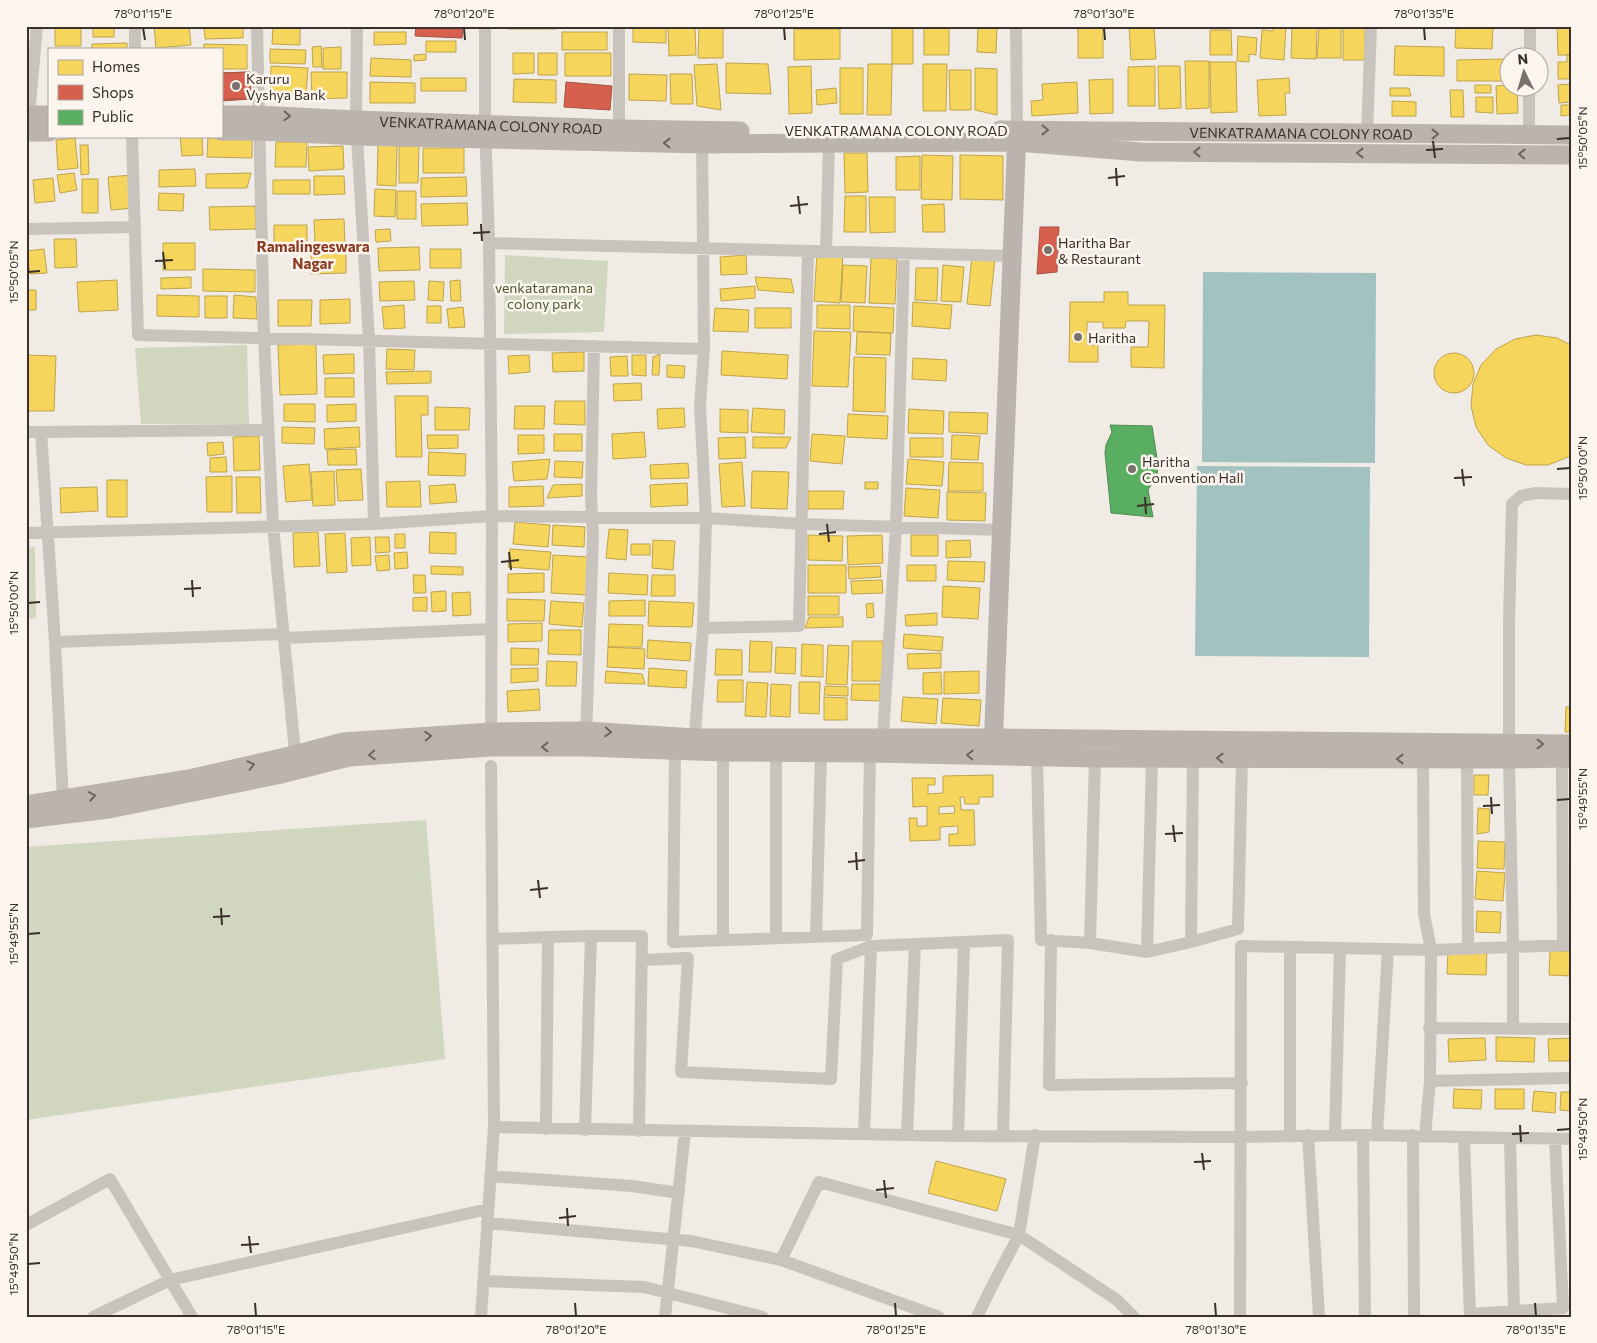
<svg xmlns="http://www.w3.org/2000/svg" width="1597" height="1343" font-family="Commissioner,sans-serif">
<rect width="100%" height="100%" fill="#f0ebe5"/>
<!-- green -->
<path fill="#d1d6bf" d="M505,255L608,261L604,332L504,334Z
M247,345L249,424H141L135,348Z
M35,547L36,618L26,619V548Z
M426,820L445,1059L26,1120V847Z"/>
<!-- water -->
<path fill="#a1c2c1" d="M1203,272L1376,273L1375,463L1202,462Z
M1197,466L1370,467L1369,657L1195,656Z"/>
<!-- homes -->
<path fill="#f6d55c" stroke="#bea44d" fill-rule="evenodd" d="M55,26H81V46H55Z
M93,26H114V37H93Z
M154,26H189L191,45L156,48Z
M204,26H243V38L205,39Z
M508,26H556V29H508Z
M633,26H666V43L633,42Z
M668,26H695L696,55L669,56Z
M699,26H723V58H698Z
M924,26H949V55H924Z
M978,26H997L996,53L977,52Z
M1078,26H1103V58H1078Z
M1129,26H1154L1156,59L1131,60Z
M1273,26H1286L1284,60L1260,58L1262,30L1273,31Z
M1292,26H1317L1316,59L1291,58Z
M1456,26H1493L1492,49L1455,48Z
M273,27L300,28V45L272,44Z
M892,27H913V64H892Z
M1557,27H1571V55H1558Z
M1341,28V58H1317L1319,29Z
M1343,28H1365V60H1343Z
M794,29H840V59L794,60Z
M1210,30H1231L1232,55H1210Z
M374,32H406V44L374,45Z
M562,32H607V50H562Z
M1238,36L1257,38L1256,55L1249,54V62L1237,61Z
M426,41H456V52H426Z
M127,43V49H92V44Z
M204,44L247,45V69H221V49H204Z
M321,46L322,67H313L312,47Z
M1395,46L1444,47V76L1394,75Z
M341,47V69H323V48Z
M270,49L306,50L305,64L270,63Z
M513,53H534V73L513,74Z
M538,53H557V75H538Z
M565,53H611V76H565Z
M426,54V60L414,61V55Z
M1567,55H1571V79H1558V62H1567Z
M371,58L411,60V77L370,76Z
M1506,59V81H1457V60Z
M1185,61H1209V108L1186,109Z
M1210,62H1236L1237,112L1211,113Z
M726,63L768,64L771,94L726,93Z
M717,64L721,110L697,106L694,65Z
M868,64H892L891,115H867Z
M923,64H947L946,111H923Z
M271,66L308,68L306,95L270,93Z
M811,66L812,113L789,114L788,67Z
M1155,66V106H1128V67Z
M1158,66H1180L1181,108L1159,109Z
M840,68H863V114H840Z
M975,68L997,69V115L975,110Z
M949,70H971V110H950Z
M311,72H347V98L312,99Z
M629,74L667,75L666,101L629,100Z
M670,74H692L693,104H671Z
M421,78H466V91H421Z
M1289,78L1290,93H1285L1286,115L1259,116L1257,80Z
M514,79L556,80V103L513,102Z
M1113,79V113L1090,114L1089,80Z
M370,82L415,83V103H370Z
M1077,82L1078,113L1032,116L1031,101L1043,100L1042,84Z
M1571,84V102L1559,103L1558,85Z
M1475,85H1491V93H1475Z
M1510,85V88H1517L1518,113L1497,114L1496,86Z
M836,88L837,103L817,105L816,90Z
M1390,88H1409L1411,96H1390Z
M1450,90H1463L1464,117H1451Z
M1476,97H1493V113L1476,112Z
M1392,101L1416,102V116H1392Z
M1561,105H1571V115L1561,116Z
M180,136H202L203,155L182,156Z
M208,136L252,137V158L207,157Z
M75,138L78,168L58,170L56,140Z
M276,142H307L306,167H275Z
M80,145H88L89,174L81,175Z
M378,145L397,146L396,186L377,185Z
M343,146L344,169L309,171L308,147Z
M399,146H419L418,183H399Z
M423,148H464V173H423Z
M844,153H867L868,192L845,193Z
M922,155L953,156L952,200L921,199Z
M960,155L1003,156V200L960,199Z
M920,156V190H896V157Z
M195,169L196,186L159,187V170Z
M74,173L77,190L60,193L57,175Z
M251,173L247,188H206V174Z
M131,175L134,208L111,210L108,177Z
M314,176H344L345,194L314,195Z
M466,177L467,196L421,197V178Z
M53,178L55,201L35,203L33,180Z
M82,179H98V213H82Z
M273,180H310V194H273Z
M375,189L396,190L395,217L374,216Z
M397,191H416V219H397Z
M159,193L184,194L183,211L158,210Z
M845,196H866V232H844Z
M869,197H895V232L870,233Z
M467,203L468,225L422,226L421,204Z
M944,204L945,232H923L922,205Z
M255,206L256,229L210,230L209,207Z
M344,219L345,243H315L314,220Z
M274,225H307V247H274Z
M390,229L391,241L376,242L375,230Z
M54,239H76L77,267L55,268Z
M163,243H195V270H163Z
M419,247L420,270L379,271L378,248Z
M44,249L47,273L30,274L27,251Z
M430,249H461V268H430Z
M346,251V273L311,274V252Z
M817,252L843,253L840,303L814,301Z
M746,255L747,274L721,275L720,257Z
M972,256L995,258L990,306L967,304Z
M871,258L897,259L895,304L869,303Z
M843,265L867,266L865,303L841,302Z
M943,265L964,267L961,302L941,301Z
M916,268H938L937,301L915,300Z
M203,269L255,270V292L203,291Z
M191,277V288L161,289V278Z
M755,277L791,279L794,293L758,290Z
M117,280L118,310L79,312L77,282Z
M460,280L461,301H451L450,281Z
M414,281L415,300L380,301L379,282Z
M429,281L444,282L443,301L428,300Z
M755,286V298L721,301L720,289Z
M26,290H36V310H26Z
M1104,292H1128V305H1165L1164,368L1131,367V347H1148L1149,321H1126L1125,328H1103V322H1087V345H1098V362H1069L1070,302H1104Z
M157,295L199,296V317L157,316Z
M234,295L256,297L257,319L233,318Z
M205,296H227V318H205Z
M350,299V323L320,324V300Z
M278,300H312L311,326H278Z
M913,302L952,305L950,329L912,326Z
M404,305L405,328L384,329L382,307Z
M817,305H850V329L817,328Z
M427,306H441V323H427Z
M854,306L894,308L893,333L853,331Z
M463,307L465,327L449,328L447,309Z
M715,308L749,310L748,332L713,331Z
M755,308H791V328H755Z
M814,331L851,332L848,387L812,386Z
M857,332L891,333L890,355L856,354Z
M1536,335L1557,338L1571,345V456L1548,465H1526L1506,458L1488,445L1476,427L1471,406L1473,384L1481,365L1496,349L1515,339Z
M316,344L317,394L280,395L278,345Z
M387,349L415,350L414,370L386,369Z
M722,351L788,355L787,379L721,375Z
M584,352V371L553,372L552,353Z
M1434 373a20 20 0 1 1 40 0a20 20 0 1 1-40 0Z
M354,354V373L324,374L323,355Z
M660,354L659,375H652L653,357Z
M26,355L56,356L54,411H26Z
M529,355L530,372L509,374L508,356Z
M632,355H646V376L632,375Z
M627,356L628,376H611L610,357Z
M854,357L886,358L885,412L853,411Z
M913,358L947,360L946,381L912,379Z
M667,365L685,366L684,378L667,377Z
M431,371V383L387,384L386,372Z
M325,378H354V397H325Z
M641,383L642,400L614,401L613,384Z
M395,396H428V415H421L422,457H396Z
M555,401H585V425L554,424Z
M284,404H315V422L284,421Z
M356,404V421L327,422V405Z
M515,406H545L544,429H514Z
M435,407L470,408L469,430H435Z
M684,408L685,427L658,429L657,409Z
M753,408L785,410L784,434L751,432Z
M720,409L748,410V433L720,432Z
M909,409L944,411L943,434L908,433Z
M949,412L988,413L987,434L949,432Z
M848,414L888,416L887,439L847,437Z
M282,427L315,428L314,444L282,443Z
M359,427L360,447L325,449L324,429Z
M644,432L646,457L613,459L612,434Z
M554,434H582V451H554Z
M812,434L845,436L842,464L810,461Z
M427,435H458V448L428,449Z
M518,435H544V453L518,454Z
M952,435L980,436L978,460L951,459Z
M259,436L260,470L234,471L233,437Z
M745,437L746,458L719,459L718,438Z
M753,437H791L786,448H753Z
M910,438H943V457H910Z
M223,442L224,454L208,456L207,443Z
M356,449L357,465H328L327,450Z
M429,452L466,454L465,476L428,475Z
M226,457L227,472H210V458Z
M550,459L547,479L514,481L512,462Z
M908,459L944,462L942,486L906,484Z
M555,461L583,462L582,478L554,477Z
M742,462L745,506L722,507L719,464Z
M949,462L983,463V491H948Z
M688,463L689,478L651,479L650,465Z
M309,464L312,500L286,502L283,466Z
M361,469L363,500L338,501L336,470Z
M334,471L335,505L313,506L311,472Z
M752,471L789,472L787,509L751,508Z
M232,476V512H207L206,477Z
M236,477H260L261,513H237Z
M107,480H127V517H107Z
M420,481L421,507H387L386,482Z
M865,482H878V489H865Z
M687,483L688,505L651,507L650,485Z
M455,484L457,502L430,504L429,486Z
M582,484V496L547,498L553,485Z
M543,486L544,506L509,507V487Z
M97,487L98,511L61,513L60,488Z
M906,488L940,490L938,518L904,516Z
M808,491H844L843,509H808Z
M947,492L986,493L985,521L947,520Z
M515,522L550,525L548,547L513,544Z
M553,525L585,527L584,547L552,545Z
M609,529L628,530L626,560L606,558Z
M318,532L320,566L294,567L293,533Z
M430,532L456,533V554L429,553Z
M345,533L347,572L327,573L325,534Z
M395,534H405V548H395Z
M808,535L843,536L842,561L808,560Z
M882,535L883,563L848,565L847,536Z
M911,535H938V556H911Z
M370,537L371,565L352,566L351,538Z
M375,537H389L390,552L376,553Z
M653,540L675,541L673,570L652,568Z
M970,540L971,557L946,558V541Z
M631,544H650V555H631Z
M510,549L551,552L549,570L508,567Z
M407,552L408,568L395,569L394,553Z
M389,555L390,570L377,571L375,556Z
M553,555L588,557L586,595L551,593Z
M948,561L985,562L984,582L947,580Z
M808,565H846V593H808Z
M907,565H936V581H907Z
M431,566L463,567V575L431,574Z
M880,566L881,577L849,579L848,567Z
M544,573V592L508,593V574Z
M609,573L648,575L647,595L608,593Z
M413,575H425L426,593H414Z
M652,575H675V596H651Z
M882,580L883,593L852,594L851,581Z
M943,586L980,588L978,619L942,617Z
M446,591V611L432,612L431,592Z
M470,592L471,615L453,616L452,593Z
M808,596H839V615H808Z
M427,597V611H413V598Z
M507,599L545,600L544,621H507Z
M645,600V616H609V601Z
M551,601L584,603L582,627L549,624Z
M649,601L694,603L692,627L648,626Z
M873,603L874,617L867,618L866,604Z
M937,613V625L906,626L905,615Z
M809,617H843V627L805,628Z
M542,623V641L508,642V624Z
M609,624L643,625L642,647H608Z
M549,630H581V655L548,654Z
M904,634L943,637L942,651L903,648Z
M648,640L691,643L690,661L647,658Z
M750,641L772,642L771,672H749Z
M852,641H883L882,681H852Z
M802,644L823,645V677L801,676Z
M828,645L849,646L847,685L826,684Z
M608,647L645,649L644,669L607,667Z
M776,647L796,648L795,674L775,673Z
M511,648L539,649L538,665H511Z
M716,649L742,650V675H715Z
M941,653V668L908,669L907,654Z
M547,661L577,662L576,686H546Z
M538,668V681L511,683V669Z
M649,668L687,671L686,688L648,686Z
M606,671L642,674L645,684L605,683Z
M979,671V693L944,694V672Z
M941,672L942,694H923V673Z
M718,680H743V702H717Z
M747,682L768,683L766,717L745,716Z
M799,682H820L819,714L799,713Z
M771,684L791,685L790,717L770,716Z
M852,684H880V701L851,700Z
M825,686L848,687V696L824,695Z
M539,689L540,710L508,712L507,691Z
M824,697L847,698V720H824Z
M903,697L938,699L936,724L901,721Z
M943,698L981,700L979,726L941,723Z
M1566,707H1571V732H1565Z
M993,775V797H979V804H965L964,797H960L961,810H974L975,845L949,846V834H958V826L940,827V840L910,841L909,818H917V826H927V806L913,807L912,778H935V785H928V794L943,793V776ZM954,806L955,813L939,814V807Z
M1474,775H1489L1488,795H1474Z
M1478,808L1490,809L1489,832L1477,834Z
M1478,841L1505,842L1504,869L1477,868Z
M1477,871L1505,873L1503,901L1475,899Z
M1477,911L1501,912L1500,933L1476,932Z
M1448,950L1487,951L1486,975L1447,974Z
M1550,951H1571V976L1549,975Z
M1496,1037L1535,1038L1534,1062L1496,1061Z
M1485,1038L1486,1060L1449,1062L1448,1039Z
M1571,1038V1061H1549L1548,1039Z
M1454,1089L1482,1090L1481,1109L1453,1108Z
M1495,1089H1524V1109H1495Z
M1534,1091L1556,1093L1555,1113L1532,1111Z
M1561,1092H1571V1111L1560,1110Z
M936,1161L1006,1179L997,1211L928,1193Z"/>
<!-- shops -->
<path fill="#d6604d" stroke="#a85243" d="M416,26H463L462,38L415,36Z
M250,72L251,99H221V73Z
M250,72L251,99L221,101V73Z
M566,82L612,86L610,110L564,107Z
M1040,227H1059L1057,272L1037,274Z"/>
<!-- public -->
<path fill="#5aae61" stroke="#518851" d="M1110,425L1152,426L1158,465L1157,475L1148,490L1153,517L1111,513L1105,453L1106,445L1112,432Z"/>
<g fill="none" stroke-linecap="round" stroke-linejoin="round">
<!-- street -->
<path stroke="#c9c3be" stroke-width="12" d="M257,26L264,338L273,526L296,762
M357,26L356,120L369,340L374,524
M485,26V123L489,243L492,516L491,740
M619,26V129
M1016,26L1017,130
M135,49V26
M1530,58V26
M29,115L37,26
M1367,134L1371,26
M1529,135V88
M132,136L138,335L704,349
M26,229L135,227
M489,243L1012,256
M826,251L829,143
M26,432H41
M26,533L374,524L492,516L706,518L801,524L1002,530
M703,628L799,626L808,251
M285,638L490,629
M55,642L284,634
M883,737L896,527L904,253
M586,738L593,535L591,496L594,346
M1509,744V623L1512,504L1521,496L1536,493L1571,494
M694,746L703,628L706,518L700,406L704,349L702,137
M675,750L673,942L867,935L870,753
M723,752V940
M1037,756L1041,940L1090,943
M1095,758L1090,943L1147,952
M1562,758L1563,945
M1152,759L1147,952L1191,942L1238,929L1242,758
M1467,759L1468,948
M1509,759L1513,947V1028
M63,801L55,642L41,432L268,430
M591,936H642L639,1131
M548,937L591,936L585,1130
M816,937L821,754
M776,938V745
M492,939L548,937L546,1129
M1051,940L1049,1085L1242,1083
M1191,942L1193,757
M642,960L688,958L681,1072L831,1079L837,959L871,946
M1429,1028L1571,1029
M1430,1081L1571,1078
M494,1127L958,1136L1241,1137L1363,1135L1571,1139
M864,1134L871,946L1008,940L1003,1135
M907,1135L915,944
M1308,1135L1319,1317
M1335,1135L1340,948
M1363,1135L1365,1317
M1377,1135L1388,949
M1413,1135L1414,1317
M958,1136L964,942
M1290,1136V947
M1425,1136L1430,1081L1431,950L1571,945
M1464,1137L1470,1317
M1510,1138L1514,1311
M490,1176L632,1186L679,1193
M487,1223L691,1241L781,1260L939,1317
M26,1225L110,1179L192,1317
M781,1260L819,1182L1019,1235L1117,1300L1134,1317
M483,1281L644,1287L763,1317
M1470,1314L1563,1308L1555,1139
M93,1317L170,1280L488,1209
M481,1317L494,1127L491,766
M665,1317L685,1131
M977,1317L990,1290L1019,1235L1035,1135
M1240,1317L1241,946L1431,950L1424,914L1423,759"/>
<!-- secondary -->
<g stroke="#bab3ae" stroke-width="19">
<path d="M26,115H49"/>
<path id="s1" d="M221,115H258L356,120L619,129L740,131"/>
<path id="s2" d="M1000,130L1571,135"/>
<path d="M221,131H259L358,136L703,144L1016,142L1141,152L1571,155"/>
<path d="M26,132H49"/>
<path d="M993,750L1017,131"/>
<path d="M26,805L189,779L294,755L343,742L491,732L586,731L695,738H994L1571,744"/>
<path d="M26,819L109,809L277,775L349,757L491,747H585L723,752L870,753L1095,758L1509,759L1571,758"/>
</g>
</g>
<!-- one-way arrows -->
<defs><path id="oneway-chevron" d="M-2-3.5L2.5 0L-2 3.5" fill="none" stroke-width="1.6" stroke-linecap="round" stroke-linejoin="round" transform="scale(1.25)"/></defs>
<g stroke="#6e645f">
<use href="#oneway-chevron" transform="translate(287 116) rotate(3)"/>
<use href="#oneway-chevron" transform="translate(1045 130) rotate(1)"/>
<use href="#oneway-chevron" transform="translate(1435 134)"/>
<use href="#oneway-chevron" transform="translate(667 143) rotate(-179)"/>
<use href="#oneway-chevron" transform="translate(1197 152) rotate(-180)"/>
<use href="#oneway-chevron" transform="translate(1360 153) rotate(-180)"/>
<use href="#oneway-chevron" transform="translate(1522 154) rotate(-179)"/>
<use href="#oneway-chevron" transform="translate(608 732) rotate(4)"/>
<use href="#oneway-chevron" transform="translate(428 736) rotate(-4)"/>
<use href="#oneway-chevron" transform="translate(1540 744)"/>
<use href="#oneway-chevron" transform="translate(545 747) rotate(180)"/>
<use href="#oneway-chevron" transform="translate(372 755) rotate(176)"/>
<use href="#oneway-chevron" transform="translate(970 755) rotate(-179)"/>
<use href="#oneway-chevron" transform="translate(1220 758) rotate(-179)"/>
<use href="#oneway-chevron" transform="translate(1400 759) rotate(-180)"/>
<use href="#oneway-chevron" transform="translate(251 765) rotate(-13)"/>
<use href="#oneway-chevron" transform="translate(92 796) rotate(-10)"/>
</g>
<!-- ticks -->
<path fill="none" stroke="#3b302b" stroke-width="2" d="M143,28L145,40M464,28L465,40M784,28L785,40M1104,28L1105,40M1424,28L1425,40M1557,139L1570,138M1433,141L1435,158M1426,150L1443,149M1116,168L1117,186M1108,178L1125,176M798,196L800,214M790,206L808,204M481,224L482,241M473,233L490,232M163,252L165,269M155,261L173,260M28,272L40,271M1462,469L1464,486M1557,469L1570,468M1454,478L1472,477M1145,497L1146,514M1137,506L1154,504M827,524L829,542M819,534L836,532M509,552L511,570M501,562L519,560M192,580L193,597M184,589L201,588M28,603L40,602M1491,797L1492,814M1557,800L1570,799M1483,806L1500,805M1173,825L1175,842M1165,834L1183,833M856,852L857,870M848,862L865,860M538,880L540,898M530,890L548,888M221,908L222,925M213,917L230,916M28,934L40,933M1520,1125L1521,1142M1557,1130L1570,1129M1512,1134L1529,1133M1202,1153L1204,1170M1194,1162L1211,1161M884,1180L886,1198M876,1190L894,1188M567,1208L568,1226M559,1218L576,1216M249,1236L251,1253M241,1245L259,1244M28,1264L40,1263M255,1303L256,1316M575,1303L576,1316M895,1303L896,1316M1215,1303L1216,1316M1535,1303L1536,1316"/>
<!-- markers -->
<g fill="#7a716c" stroke="#fbf5ee" stroke-width="2">
<circle cx="236" cy="86" r="5"/>
<circle cx="1048" cy="250" r="5"/>
<circle cx="1078" cy="337" r="5"/>
<circle cx="1132" cy="469" r="5"/>
</g>
<g text-anchor="middle" dominant-baseline="central" stroke-width="5" stroke-linejoin="round" paint-order="stroke">
<!-- poi labels -->
<g font-size="14" fill="#3b302b" stroke="#fbf5ee" text-anchor="start">
<text x="246" y="78">Karuru<tspan x="246" dy="16">Vyshya Bank</tspan></text>
<text x="1058" y="242">Haritha Bar<tspan x="1058" dy="16">&amp; Restaurant</tspan></text>
<text x="1088" y="337">Haritha</text>
<text x="1142" y="461">Haritha<tspan x="1142" dy="16">Convention Hall</tspan></text>
</g>
<!-- street labels -->
<g font-size="14" fill="#3b302b" stroke="#fbf5ee">
<text stroke="none"><textPath href="#s1" startOffset="270">VENKATRAMANA COLONY ROAD</textPath></text>
<text x="896" y="130">VENKATRAMANA COLONY ROAD</text>
<text stroke="none"><textPath href="#s2" startOffset="301">VENKATRAMANA COLONY ROAD</textPath></text>
</g>
<!-- park labels -->
<g font-size="14" fill="#4a5a2e" stroke="#fbf5ee">
<text x="544" y="287">venkataramana<tspan x="544" dy="16">colony park</tspan></text>
</g>
<!-- neighbourhood labels -->
<g font-size="15" font-weight="bold" fill="#8c3b22" stroke="#fbf5ee">
<text x="313" y="246">Ramalingeswara<tspan x="313" dy="17">Nagar</tspan></text>
</g>
</g>
<!-- border -->
<rect width="1597" height="1343" fill="none" stroke="#fbf5ee" stroke-width="55"/>
<!-- legend -->
<rect x="48" y="48" width="175" height="90" fill="#fbf5ee" stroke="#aea6a0"/>
<rect x="58" y="60" width="25" height="15" fill="#f6d55c" stroke="#aea6a0"/>
<text x="92" y="72" font-size="15" fill="#3b302b">Homes</text>
<rect x="58" y="85" width="25" height="15" fill="#d6604d" stroke="#aea6a0"/>
<text x="92" y="98" font-size="15" fill="#3b302b">Shops</text>
<rect x="58" y="110" width="25" height="15" fill="#5aae61" stroke="#aea6a0"/>
<text x="92" y="122" font-size="15" fill="#3b302b">Public</text>
<!-- north arrow -->
<g transform="translate(1524 72) rotate(355)"><circle r="24" fill="#fbf5ee" stroke="#aea6a0"/>
<path d="M0-4L9 19L0 12L-9 19Z" fill="#7a716c"/>
<text y="-8" font-size="14" font-weight="bold" text-anchor="middle" fill="#3b302b">N</text>
</g>
<rect x="28" y="28" width="1542" height="1288" fill="none" stroke="#3b302b" stroke-width="2"/>
<g font-size="12" text-anchor="middle" fill="#3b302b">
<text x="143" y="18">78°01'15"E</text>
<text x="464" y="18">78°01'20"E</text>
<text x="784" y="18">78°01'25"E</text>
<text x="1104" y="18">78°01'30"E</text>
<text x="1424" y="18">78°01'35"E</text>
<text transform="translate(1583 138) rotate(-90)" y="4">15°50'05"N</text>
<text transform="translate(14 272) rotate(-90)" y="4">15°50'05"N</text>
<text transform="translate(1583 468) rotate(-90)" y="4">15°50'00"N</text>
<text transform="translate(14 603) rotate(-90)" y="4">15°50'00"N</text>
<text transform="translate(1583 799) rotate(-90)" y="4">15°49'55"N</text>
<text transform="translate(14 934) rotate(-90)" y="4">15°49'55"N</text>
<text transform="translate(1583 1129) rotate(-90)" y="4">15°49'50"N</text>
<text transform="translate(14 1264) rotate(-90)" y="4">15°49'50"N</text>
<text x="256" y="1334">78°01'15"E</text>
<text x="576" y="1334">78°01'20"E</text>
<text x="896" y="1334">78°01'25"E</text>
<text x="1216" y="1334">78°01'30"E</text>
<text x="1536" y="1334">78°01'35"E</text>
</g>
</svg>
